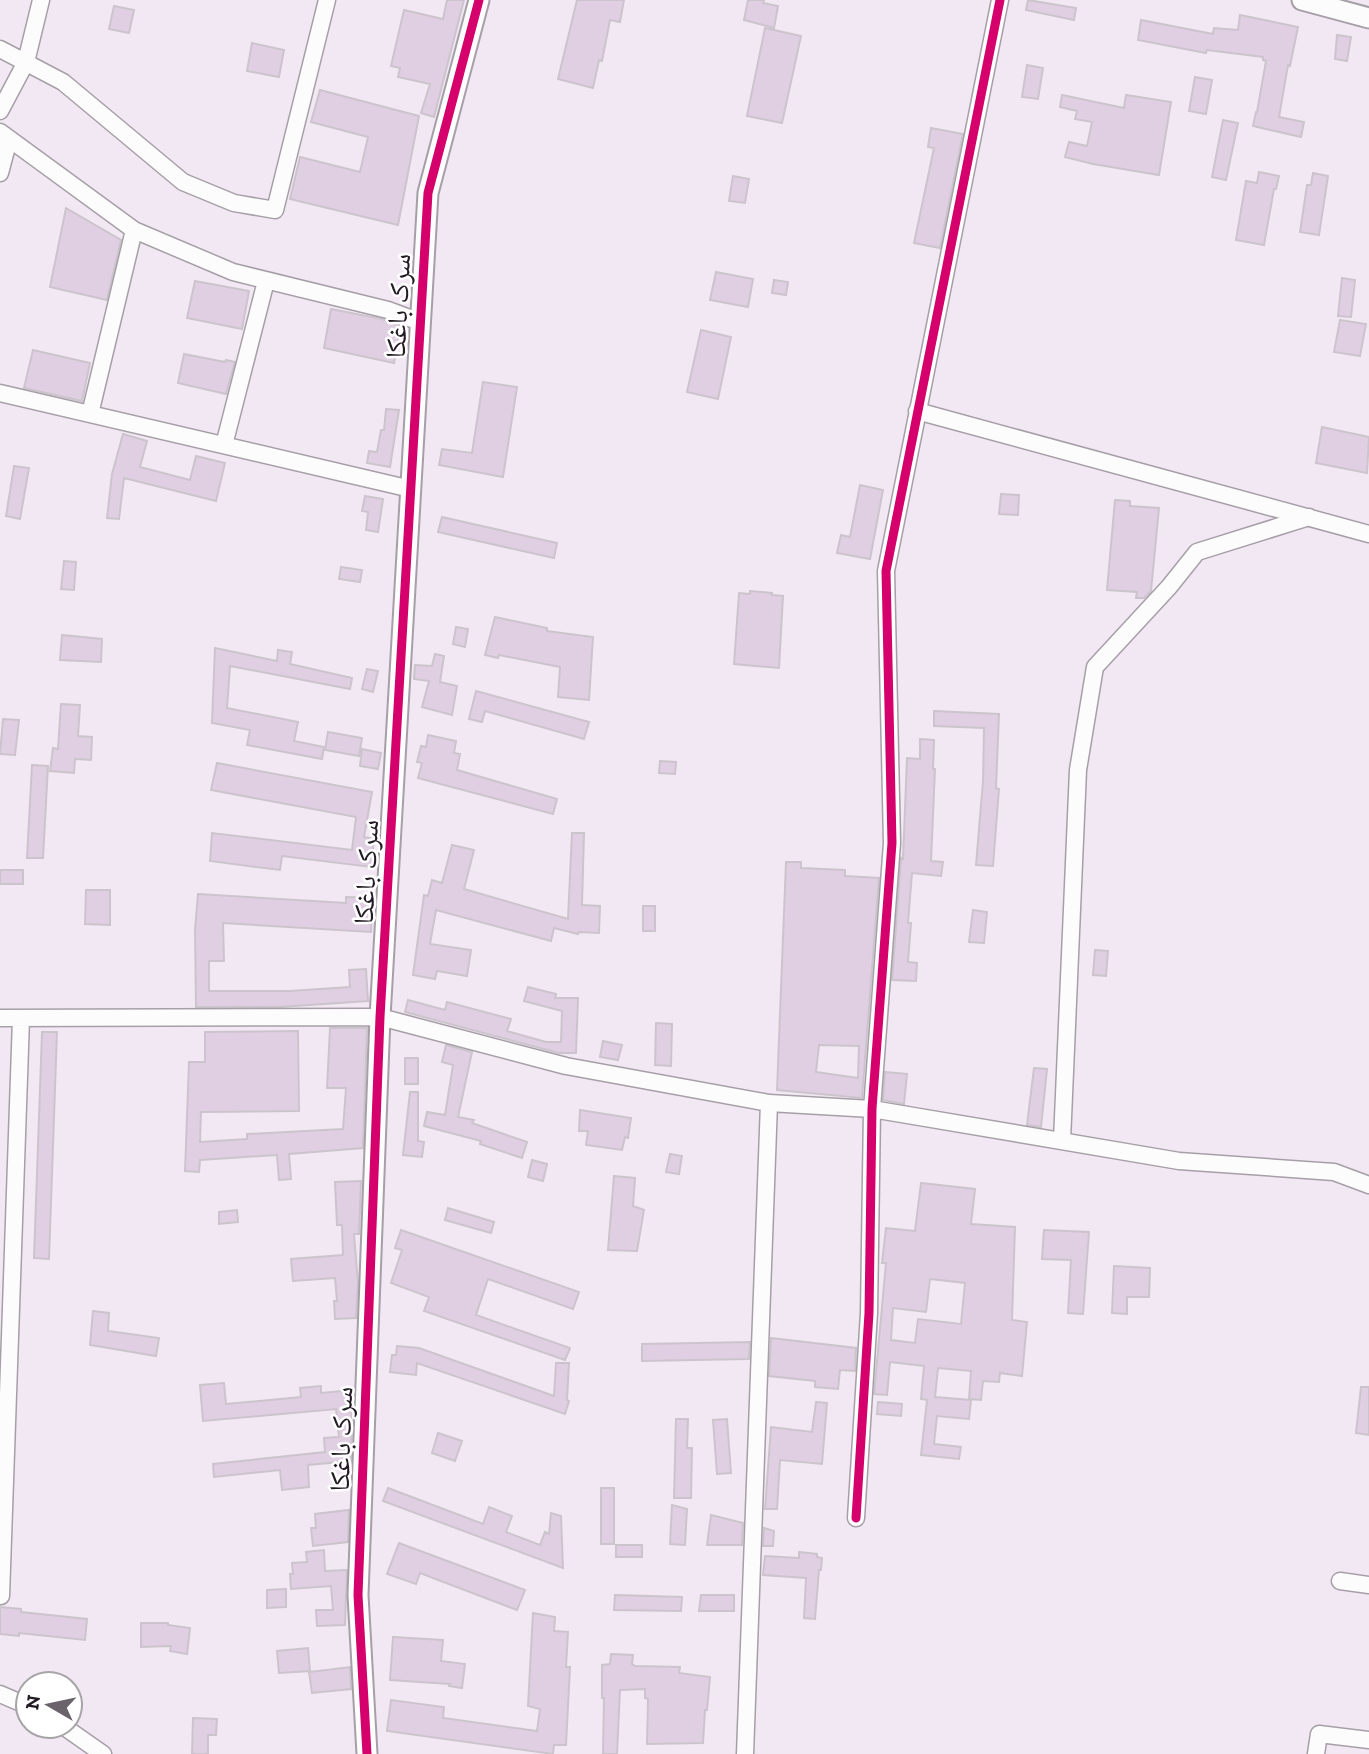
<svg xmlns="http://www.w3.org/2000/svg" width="1369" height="1754" font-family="'Zilla Slab','Noto Naskh Arabic',serif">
<rect width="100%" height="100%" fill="#f2e8f3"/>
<!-- building -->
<path fill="#e0cfe2" stroke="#ccc4cc" stroke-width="2" fill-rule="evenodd" d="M447,0H464L434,117L421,113L430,84L398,77L400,68L391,66L404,10L443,19Z
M577,0H624L620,22L610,20L602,61L599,60L593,88L558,79Z
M748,0H764L763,3L778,6L774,28L744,20Z
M1028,0L1076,8L1074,20L1026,10Z
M114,6L134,10L129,33L109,29Z
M1240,15L1298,27L1290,66L1288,65L1279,117L1304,122L1301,137L1253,126L1256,112H1257L1266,61L1263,60V57L1207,50L1206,53L1138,40L1141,20L1213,34L1214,28L1238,30Z
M765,28L801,36L782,123L747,116Z
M1337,35L1351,37L1347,61L1335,59Z
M252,43L284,50L279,77L247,71Z
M1027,65L1043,68L1038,99L1022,97Z
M1195,77L1212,80L1206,114L1189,111Z
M320,90L419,116L398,225L290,199L300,157L360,172L368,137L311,122Z
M1062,95L1124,108L1126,95L1171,102L1159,175L1093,164L1065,157L1069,142L1087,146L1092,122L1075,119L1077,111L1060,107Z
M1223,120L1238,123L1226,180L1212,177Z
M931,128L963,134L940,248L914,243L934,148L928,147Z
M1259,172L1279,176L1276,189H1274L1264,245L1236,240L1246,181L1257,183Z
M1313,173L1328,176L1319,235L1300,232L1307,185H1311Z
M733,176L749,179L745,203L729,201Z
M66,208L121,240L107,300L50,287Z
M716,272L753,279L748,307L710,300Z
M1342,278L1355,280L1351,317L1338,316Z
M774,280L788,282L786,295L772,293Z
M195,281L249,291L242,329L187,318Z
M331,309L382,319L401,326L394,363L324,348Z
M1340,320L1366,324L1360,356L1334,352Z
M701,330L731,337L718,399L687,392Z
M33,350L90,363L82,401L24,388Z
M184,354L225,362L226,360L235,362L226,394L178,383Z
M483,382L517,387L503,477L439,465L442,449L472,453Z
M386,409L399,410L390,467L367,463L369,451L377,452L381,430H384Z
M1322,427L1369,437L1367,473L1316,463Z
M123,434L147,441L140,467L190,480L196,456L225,463L216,501L124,478L119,519L107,518L112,474Z
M14,466L29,468L20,519L6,516Z
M860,485L883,490L870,559L837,553L841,535L850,537Z
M1001,494L1019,495L1018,515L999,514Z
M365,496L383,499L378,532L366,530L368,512L362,511Z
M1115,500L1130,501V506L1159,508L1151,591L1144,598H1136L1137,592L1107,590Z
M442,517L557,543L554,558L438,532Z
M64,561L76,562L74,590L61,589Z
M341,567L362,570L360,582L339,579Z
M750,591L772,593V595L783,596L779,668L734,664L739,593L750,594Z
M495,617L547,628V631L593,637L589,700L558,697L560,667L499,655L498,658L485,655Z
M456,627L468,629L465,647L453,644Z
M62,635L102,639L101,662L60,660Z
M215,648L277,661L278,650L292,652L290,664L352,678L350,689L230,666L227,708L298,722L294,741L324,747L322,759L247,745L250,730L212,723Z
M435,654L444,656L440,682L457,686L452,715L422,707L429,681L414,679L415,665L432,666Z
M367,669L378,671L373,692L362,689Z
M476,691L589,722L584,739L485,711L482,722L469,719Z
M61,704L80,705L78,736L92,737L91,760L75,759L74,773L50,771L53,748L58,749Z
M934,711L999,714L996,788L999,789L993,866L976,865L983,781L984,728L934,726Z
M3,719L19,720L15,755L0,754Z
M328,732L362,738L359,756L325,750Z
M428,735L456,741L454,753L460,754L457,770L557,799L553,814L418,778L422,763L417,762L421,746L426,747Z
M920,739L934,740L933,769H935L931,861L943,862L941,876L912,873L908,923H911L908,962L917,963L916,981L892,980L901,858L903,859L907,758L920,759Z
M362,749L381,753L378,769L360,766Z
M660,761L676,762L675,774L659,773Z
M217,763L372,792L364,837L374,839L371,867L282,856L280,870L210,861L212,833L352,850L356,817L211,790Z
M32,765L48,766L43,858H27Z
M572,833H584L582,905L600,906L599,933L579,932L578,934L554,928L551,941L436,910L430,944L471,950L467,976L437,971L435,979L413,975L424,895L428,896L432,880L442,883L452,845L474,850L464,889L568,919Z
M786,862H801V868L845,870V876L879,878L862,1098L777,1090ZM819,1045L859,1046L858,1078L816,1072Z
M0,870H23V884H0Z
M86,890H110V925L85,924Z
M198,894L346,903V897L373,898L371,932L223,923L224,961H209V991H290L350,987L349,970L366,969L368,1001L280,1007H196L195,930Z
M643,906H655V931H643Z
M973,910L987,912L984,943L969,942Z
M1095,950L1108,951L1106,976L1093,975Z
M528,987L556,994L555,998H578L576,1053H559L405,1012L408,1000L445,1010L447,1002L511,1019L507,1031L546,1042H561L562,1011L524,1001Z
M656,1023L672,1024L671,1066L655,1065Z
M330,1028H367L363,1148L289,1154L291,1179L279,1180L277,1155L200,1160L199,1172L185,1171L189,1062H205V1032L298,1031L299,1111L201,1112L200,1142L247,1139V1134L343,1129L346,1088H327Z
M42,1032H57L49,1259L34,1258Z
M603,1041L622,1045L618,1060L600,1057Z
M446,1045L472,1052L458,1117L474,1120L472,1123L527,1142L522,1158L480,1144L481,1141L424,1126L427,1112L445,1115L453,1065L442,1062Z
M405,1058H418V1084H405Z
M1034,1068L1047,1069L1041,1127L1027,1125Z
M885,1072L907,1074L904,1104L883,1100Z
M410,1092H418V1141L424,1142L422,1157L403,1155Z
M580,1110L631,1118L628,1138L625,1137L622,1150L586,1145L588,1131H579Z
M670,1154L682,1156L679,1174L666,1172Z
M532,1160L547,1164L543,1181L528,1177Z
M614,1176L635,1178L633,1206L644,1210L637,1251L608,1250Z
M361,1181L359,1234H354L358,1283L356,1318L335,1319L334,1301H337L335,1278L293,1281L291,1259L343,1255L342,1225H337L335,1182Z
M921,1183L975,1189L971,1224L1015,1227L1012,1320L1027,1322L1022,1376L1000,1373L999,1382L983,1381L981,1400L969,1399L971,1371L938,1368L935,1397L971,1400L969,1419L937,1416L934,1444L961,1447L959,1459L921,1455L927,1400L921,1399L924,1366L890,1362L887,1395L874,1394L886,1263H882L886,1228L915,1231ZM930,1279L965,1283L961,1324L918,1319L915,1343L891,1340L893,1308L926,1312Z
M448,1208L494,1222L491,1233L445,1220Z
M237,1210L238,1222L219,1224V1212Z
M401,1230L579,1292L573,1309L488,1279L476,1315L570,1348L565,1360L424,1311L429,1297L391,1283L402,1250L395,1248Z
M1044,1230L1089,1232L1083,1314L1068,1313L1071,1260L1042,1259Z
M1114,1266L1150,1268L1149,1297H1127V1314L1112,1313Z
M93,1311L109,1313L108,1331L159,1338L156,1356L90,1345Z
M771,1338L856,1348L855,1371L840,1370L838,1389L815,1387V1381L769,1376Z
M750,1342L749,1359L642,1361V1344Z
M397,1346L419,1348L554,1396L556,1363H569L567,1400L569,1401L565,1414L417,1363L416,1375L390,1372L392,1355H396Z
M224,1383L226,1404L301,1397L300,1388L321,1386V1393L352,1390L351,1461L308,1465L309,1487L282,1490L280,1470L214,1477L213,1464L325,1452L324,1438L339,1437L336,1409L203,1421L200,1385Z
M1361,1387H1369V1435L1356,1433Z
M816,1402L827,1403L822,1464L780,1460L777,1509H765L771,1427L812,1432Z
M878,1402L902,1404L901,1416L877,1414Z
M676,1419H688L687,1448H692L691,1498H674Z
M727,1419L731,1473L717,1474L713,1420Z
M438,1433L462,1441L455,1461L432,1453Z
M388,1488L483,1524L489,1507L512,1516L506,1532L540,1545L545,1532L549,1534L551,1513L561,1516L563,1568L383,1501Z
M601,1488H614V1544H601Z
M672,1505L687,1509L685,1545L670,1544Z
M349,1510L348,1542L313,1546L311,1528H316L315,1514Z
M711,1515L743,1523L742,1545H707Z
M764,1528L774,1531L773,1546H763Z
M399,1543L525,1590L517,1610L420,1573L416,1584L387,1574Z
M616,1545H642V1557H616Z
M324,1550L325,1571L347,1570L345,1625L317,1626L316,1610H333L331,1586L291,1589L290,1574H293L292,1563L307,1562L306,1552Z
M799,1552L817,1554V1557L822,1558L821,1570H819L815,1619L804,1618L806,1578L763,1575L765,1556L799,1558Z
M286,1589V1607L267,1608V1590Z
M615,1595L682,1597L681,1611L614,1610Z
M701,1595H734V1611H699Z
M0,1607L21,1609V1612L87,1619L85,1640L19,1633V1636L0,1634Z
M533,1613L555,1617L554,1631L568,1632L566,1667H570L566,1745H554L553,1754L387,1731L391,1700L444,1707L443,1718L537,1731L540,1709L528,1706Z
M141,1623H168V1625L190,1628L187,1654L170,1651L171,1646L141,1647Z
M393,1637L443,1640L441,1661L465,1664L462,1688L449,1686L450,1684L390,1680Z
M308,1648L310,1671L279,1673L277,1651Z
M611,1654L633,1655L632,1664L635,1666L680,1667L679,1673L710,1677L707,1710H705L703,1743L647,1744L648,1699L645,1698V1689L620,1690L617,1754H603L604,1698H602V1665L610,1664Z
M350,1667L351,1689L312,1693L309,1672Z
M193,1718L217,1719L216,1735H208V1754H192Z"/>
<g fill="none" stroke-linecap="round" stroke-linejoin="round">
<!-- minor casing -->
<g stroke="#a69fa7" stroke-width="19">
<path id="minor" d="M0,49L63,82L183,182L234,203L275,210L327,0
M0,111L26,62L41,0
M0,132L134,230L233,272L388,310L420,322
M0,173L9,139
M0,393L411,489
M917,411L1369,534
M90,414L134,230
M224,445L266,281
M0,1018L380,1017L566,1066L769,1103L872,1109L1179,1161L1334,1172L1369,1185
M1062,1141L1078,770L1095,667L1169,587L1197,552L1309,517
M856,1518L869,1313L872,1109L892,843L886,571L1000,0
M1340,1581L1369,1585
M1,1596L21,1019
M0,1694L28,1706
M63,1726L103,1754
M745,1754L769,1103
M1316,1754L1319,1734L1369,1740"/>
</g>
<!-- tertiary casing -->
<g stroke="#a69fa7" stroke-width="23">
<path id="tertiary" d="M1302,0L1369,18
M367,1754L358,1595L380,1017L428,193L479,0"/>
</g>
<!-- minor -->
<use href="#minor" stroke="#fdfcfd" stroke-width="16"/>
<!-- tertiary -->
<use href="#tertiary" stroke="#fdfcfd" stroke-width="19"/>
<!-- cycleway casing -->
<g stroke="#fff" stroke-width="13">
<path id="cycleway" d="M856,1518L869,1313L872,1109L892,843L886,571L1000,0
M367,1754L358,1595L380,1017L428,193L479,0"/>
</g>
<!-- cycleway -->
<use href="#cycleway" stroke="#d6006c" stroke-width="9"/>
</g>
<g text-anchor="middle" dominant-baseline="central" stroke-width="5" stroke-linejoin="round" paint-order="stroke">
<!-- street labels -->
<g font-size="28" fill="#221b23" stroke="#fff">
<text transform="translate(398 306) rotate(-87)">سرک باغکا</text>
<text transform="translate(366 872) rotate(-87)">سرک باغکا</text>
<text transform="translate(341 1439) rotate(-88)">سرک باغکا</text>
</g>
</g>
<!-- north arrow -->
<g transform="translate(49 1705) rotate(279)"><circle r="33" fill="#ffffff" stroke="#a7a4a7" stroke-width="2"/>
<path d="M0-5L12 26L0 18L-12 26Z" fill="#6b636c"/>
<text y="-10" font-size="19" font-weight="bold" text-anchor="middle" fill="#221b23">N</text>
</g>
</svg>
